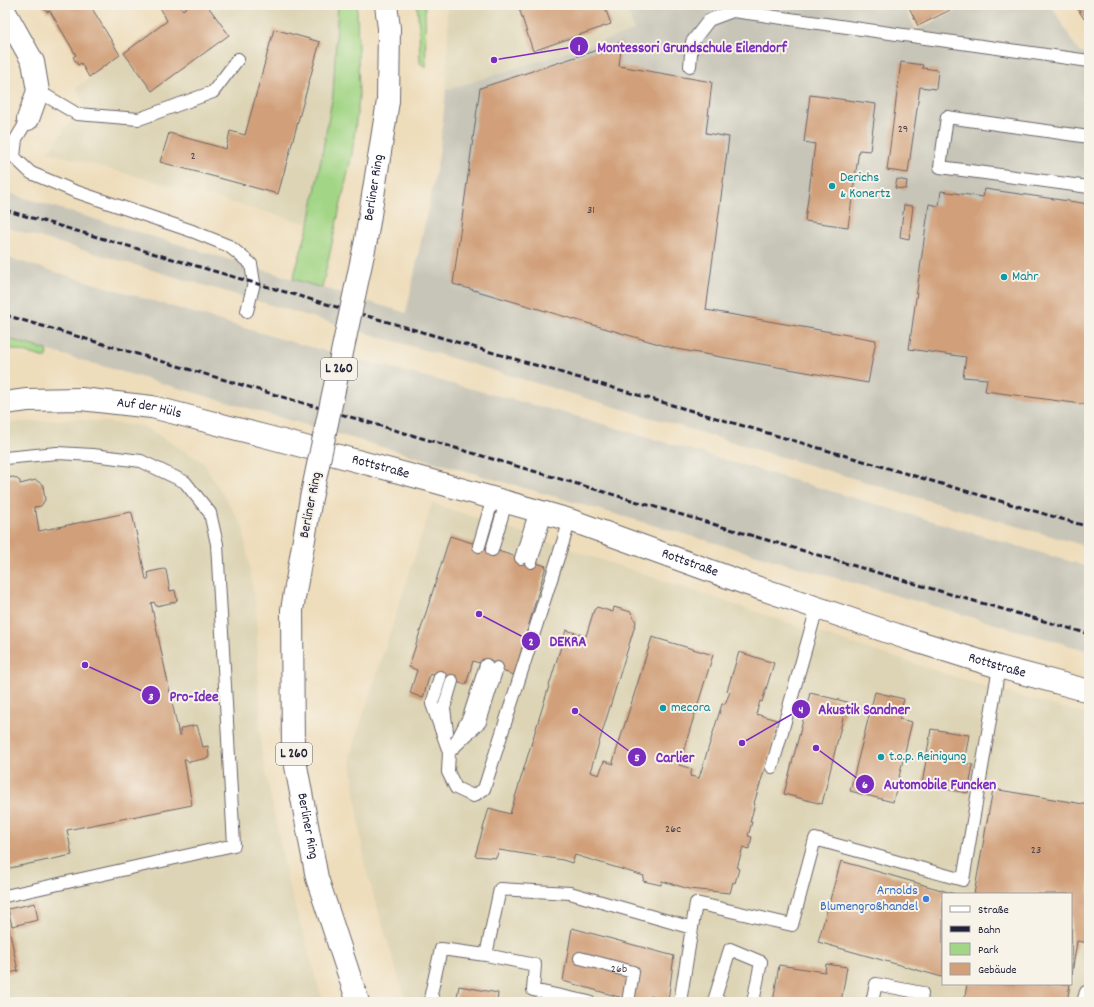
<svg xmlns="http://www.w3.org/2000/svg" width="1094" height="1007" font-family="Dekko,sans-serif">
<rect width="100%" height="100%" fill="#f7f3e8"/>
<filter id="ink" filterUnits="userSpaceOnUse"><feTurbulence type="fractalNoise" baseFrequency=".025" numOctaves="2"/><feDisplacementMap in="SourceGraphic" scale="8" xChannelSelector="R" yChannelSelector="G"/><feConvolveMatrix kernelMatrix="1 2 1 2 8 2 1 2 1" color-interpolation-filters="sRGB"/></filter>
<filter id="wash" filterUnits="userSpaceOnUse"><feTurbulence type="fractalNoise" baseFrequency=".012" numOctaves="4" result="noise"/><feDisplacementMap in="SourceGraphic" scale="16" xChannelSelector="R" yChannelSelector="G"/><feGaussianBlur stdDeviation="0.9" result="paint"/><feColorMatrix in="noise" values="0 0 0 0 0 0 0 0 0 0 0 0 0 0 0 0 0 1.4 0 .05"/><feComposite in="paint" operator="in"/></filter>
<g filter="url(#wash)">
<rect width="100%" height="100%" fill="#edb"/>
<!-- built -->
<path fill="#ddd4b5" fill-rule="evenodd" d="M189,5H338L333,95L309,224L48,152L84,104L76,88Z
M446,5H626L635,31L446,90L448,27Z
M75,419L143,426L203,462L243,527L256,607L261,749L288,882L323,1002H5V423Z
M432,503L807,629L983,686L1089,715V1002H406L365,867L350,756ZM943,894H1071V984H943Z"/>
<!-- industrial -->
<path fill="#c7c5b8" d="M626,5H904L916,30L968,5H1051L1079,52L1089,53V547L909,495L452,358L5,227V192L406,313L439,156L446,90L634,31Z
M5,257L295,343L572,415L1089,567V651L5,338Z"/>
<!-- green -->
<path fill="#a2d585" stroke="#627c60" d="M338,5H357L359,98L352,154L322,288L293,279L309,224L333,95Z
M417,5H425L426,68L420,63L419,27Z
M5,50L6,53L8,77L5,85Z
M5,338L47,350L46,358L5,347Z"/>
<g id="blocks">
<!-- building -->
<path fill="#d1a07a" d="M42,5H90L120,55L89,77L81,63L78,65L73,57L76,55L50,11L47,12Z
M159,5H180L183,10L189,5H207L229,35L152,91L124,53L167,21Z
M518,5H604L611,24L533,51Z
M908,5H960L918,26Z
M1082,5H1089V16L1084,19L1078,9Z
M274,29L320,42L278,194L160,162L169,133L226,149L230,131L245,135Z
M622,42L619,66L712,82L706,133L729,137L706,310L876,340L868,383L676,349L453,284L480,88Z
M901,62L923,65L922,68L938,70L936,89L920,87L908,173L887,170Z
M810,95L876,104L870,151L859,150L848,227L805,221L815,144L804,142Z
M897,179L907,181L906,189L895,188Z
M985,189L1089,204V405L985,391L987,379L963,377L966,357L909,349L929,204L939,206L941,191L983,197Z
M904,205L913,206L909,239L900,237Z
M14,477L20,481V484L36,480L43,485L45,500L41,506L34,507V511L36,512L39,531L131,512L132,513L146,579H149L148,573L149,572L164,569L166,570L170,591L175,590L177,600L175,602L156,606L154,602L151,603L179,735H181L180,730L182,728L197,725L203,747L208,746L209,756L208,758L189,762L186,759H184L192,805L67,830L72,855L5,869V478Z
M450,536L546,566L514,675L502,671V670L473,661L466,685L430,674L423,698L410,693L417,670L409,667Z
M597,607L613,612L614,607L631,612L636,622L590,772L599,775L604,761L614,764L613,762L652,637L713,655L679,765L692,769L690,776L699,778L722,704H725L730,692L727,691L739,652L774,663L762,702L760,701L756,714L780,721L754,803L755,804L750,822H752L748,836L752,837L749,849L743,847L737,868L739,869L735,883L733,882L730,893L689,889L662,881L661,885L643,881L644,876L575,855L572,863L563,860L499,850L496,858L475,856L489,808L510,814L566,630L586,636L594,610Z
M875,692L904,699L899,719L912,722L893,802L850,791Z
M810,693L847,702L822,804L784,794Z
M931,729L969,735L964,763L973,765L968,793L922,785Z
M993,789L1089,805V943L1077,941L1072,974L1071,894H974Z
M841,861L955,894H943V972L942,977L818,942Z
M35,903L38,920L12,926L8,909Z
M5,910L18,971L5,974Z
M572,928L674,956L668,1001L650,996L649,1002H637L563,981Z
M826,964L847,967L841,1002H773L779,965L825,972Z
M967,984H1070L1067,1002H964Z
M459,986L498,993L497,1002H456Z"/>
</g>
</g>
<g filter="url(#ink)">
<use href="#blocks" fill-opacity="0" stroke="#696368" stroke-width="1"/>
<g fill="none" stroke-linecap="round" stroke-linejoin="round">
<!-- service casing -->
<g stroke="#696368" stroke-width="14">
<path id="service" d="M690,66L692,42L709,20L733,11L1089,61
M38,91L77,114L139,119L213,92L238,59
M28,119L16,139L14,157L31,173L74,191L192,231L229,246L251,264L254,283L247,311
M1089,137L947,117L940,167L1089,187
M5,458L57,453L93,455L141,461L185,482L210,513L217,544L234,845L5,896
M479,546L493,498
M492,550L506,502
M521,558L536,510
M531,562L546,513
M497,668L480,722L449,752L448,772L456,788L473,796L484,789L570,520
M440,677L432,704L449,752
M447,732L444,708L452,681
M457,740L469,717L486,665
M772,767L817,608
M486,955L535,965L533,990L589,1002
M580,958L633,972L628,1002
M434,1002L431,994L441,949L486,955L500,889L570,893L692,928
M680,1002L696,903L792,925L815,839L963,880L999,667
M721,1002L714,1001L730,949L761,962L753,1002
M872,1002L876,984L922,993L921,1002
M1083,1002L1086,992L1089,993"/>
</g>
<!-- minor casing -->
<g stroke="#696368" stroke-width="24">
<path id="minor" d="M5,12L33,62L38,91L28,119"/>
</g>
<!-- tertiary casing -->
<g stroke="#696368" stroke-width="24">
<g id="tertiary">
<path id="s1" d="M5,403L27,400L81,399L152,407L268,437L432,481L570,520L747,584L909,639L999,667L1089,691"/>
</g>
</g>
<!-- primary casing -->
<g stroke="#696368" stroke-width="24">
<g id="primary">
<path id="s2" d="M366,240L388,101L389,28L386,5"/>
<path id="s3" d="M311,498L292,610L293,750L317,878L358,1002"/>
</g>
</g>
<!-- service -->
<use href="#service" stroke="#fff" stroke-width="12"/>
<!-- minor -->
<use href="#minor" stroke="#fff" stroke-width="22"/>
<!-- tertiary -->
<use href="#tertiary" stroke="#fff" stroke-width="22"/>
<!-- primary -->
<use href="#primary" stroke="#fff" stroke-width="22"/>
<!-- rail -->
<path stroke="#22223b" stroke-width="3" stroke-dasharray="6 3" stroke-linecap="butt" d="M5,210L1089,527
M5,315L943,592L1089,634"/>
<!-- primary-bridge casing -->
<g stroke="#696368" stroke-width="24" stroke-linecap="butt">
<path id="primary-bridge" d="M311,498L366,240"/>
</g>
<!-- primary-bridge -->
<use href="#primary-bridge" stroke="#fff" stroke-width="22"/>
</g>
</g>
<!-- markers -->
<g fill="#0f9aa8" stroke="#f7f3e8" stroke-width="1.5">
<circle cx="832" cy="186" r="4"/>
<circle cx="1004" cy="277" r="4"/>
<circle cx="663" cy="708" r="4"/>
<circle cx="881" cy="757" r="4"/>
</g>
<circle fill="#3f7fe0" stroke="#f7f3e8" stroke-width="1.5" cx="926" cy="899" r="4"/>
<g text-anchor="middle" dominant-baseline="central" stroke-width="4" stroke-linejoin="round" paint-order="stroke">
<!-- number labels -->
<g font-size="12" fill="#4e424b">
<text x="903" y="129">29</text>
<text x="193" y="156">2</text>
<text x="591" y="210">31</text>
<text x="673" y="829">26c</text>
<text x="1036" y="850">23</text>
<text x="619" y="969">26b</text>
</g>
<!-- shield labels -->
<g fill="#f7f3e8" stroke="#62616f" stroke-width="1">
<rect x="321" y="358" width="36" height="22" rx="3"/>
<rect x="276" y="743" width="36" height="22" rx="3"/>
</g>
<g font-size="13" font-weight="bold" fill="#22223b">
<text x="339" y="369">L 260</text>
<text x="294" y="754">L 260</text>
</g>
<!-- culture labels -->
<g font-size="14" fill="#0d838f" stroke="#f7f3e8" text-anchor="start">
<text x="840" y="178">Derichs<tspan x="840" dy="16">&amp; Konertz</tspan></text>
<text x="1012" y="277">Mahr</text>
<text x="671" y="708">mecora</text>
<text x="889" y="757">t.o.p. Reinigung</text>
</g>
<!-- street labels -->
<g font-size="14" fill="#22223b" stroke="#f7f3e8">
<text stroke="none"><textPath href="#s2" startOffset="53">Berliner Ring</textPath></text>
<text stroke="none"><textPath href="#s1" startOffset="145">Auf der Hüls</textPath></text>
<text stroke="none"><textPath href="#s1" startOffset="384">Rottstraße</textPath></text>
<text transform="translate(311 505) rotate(-79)">Berliner Ring</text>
<text stroke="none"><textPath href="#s1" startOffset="708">Rottstraße</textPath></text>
<text stroke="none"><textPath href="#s1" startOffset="1032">Rottstraße</textPath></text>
<text stroke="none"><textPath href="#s3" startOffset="331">Berliner Ring</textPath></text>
</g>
<!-- shop labels -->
<g font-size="14" fill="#366cbe" stroke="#f7f3e8" text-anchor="end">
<text x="918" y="891">Arnolds<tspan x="918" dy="16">Blumengroßhandel</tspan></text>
</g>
</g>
<!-- callouts -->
<path fill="none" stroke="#7b2cbf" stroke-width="1.5" d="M494 60L579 46M479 614L531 641M85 665L151 695M742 743L801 709M575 711L637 757M816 748L865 784"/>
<g fill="#7b2cbf" stroke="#f7f3e8" stroke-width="1.5">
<circle cx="494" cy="60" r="4"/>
<circle cx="479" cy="614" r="4"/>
<circle cx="85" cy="665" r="4"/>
<circle cx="742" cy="743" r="4"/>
<circle cx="575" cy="711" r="4"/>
<circle cx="816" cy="748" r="4"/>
<circle cx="579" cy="46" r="10"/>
<circle cx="531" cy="641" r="10"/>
<circle cx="151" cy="695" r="10"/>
<circle cx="801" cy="709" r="10"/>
<circle cx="637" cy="757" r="10"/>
<circle cx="865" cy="784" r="10"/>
</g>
<g font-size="12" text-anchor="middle" font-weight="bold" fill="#fff">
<text x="579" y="51">1</text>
<text x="531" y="645">2</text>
<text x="151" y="700">3</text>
<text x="801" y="713">4</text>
<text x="637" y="761">5</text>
<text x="865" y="788">6</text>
</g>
<g font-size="15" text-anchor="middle" font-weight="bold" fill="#7b2cbf" stroke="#f7f3e8" stroke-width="4" stroke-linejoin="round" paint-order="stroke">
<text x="692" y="52">Montessori Grundschule Eilendorf</text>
<text x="568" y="646">DEKRA</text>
<text x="194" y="701">Pro-Idee</text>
<text x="864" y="714">Akustik Sandner</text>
<text x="675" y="762">Carlier</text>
<text x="940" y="789">Automobile Funcken</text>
</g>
<!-- margin -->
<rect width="1094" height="1007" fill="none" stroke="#f7f3e8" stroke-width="20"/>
<!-- legend -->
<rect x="942" y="893" width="130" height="92" fill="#f7f3e8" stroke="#a29fa3"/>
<rect x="950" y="906" width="20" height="6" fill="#ffffff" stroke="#a29fa3"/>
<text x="978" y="913" font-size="12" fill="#22223b">Straße</text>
<rect x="950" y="926" width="20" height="6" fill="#22223b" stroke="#a29fa3"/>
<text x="978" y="933" font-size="12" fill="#22223b">Bahn</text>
<rect x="950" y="943" width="20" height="12" fill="#a2d585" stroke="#a29fa3"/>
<text x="978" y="953" font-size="12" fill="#22223b">Park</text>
<rect x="950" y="963" width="20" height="12" fill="#d1a07a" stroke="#a29fa3"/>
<text x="978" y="973" font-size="12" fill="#22223b">Gebäude</text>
</svg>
